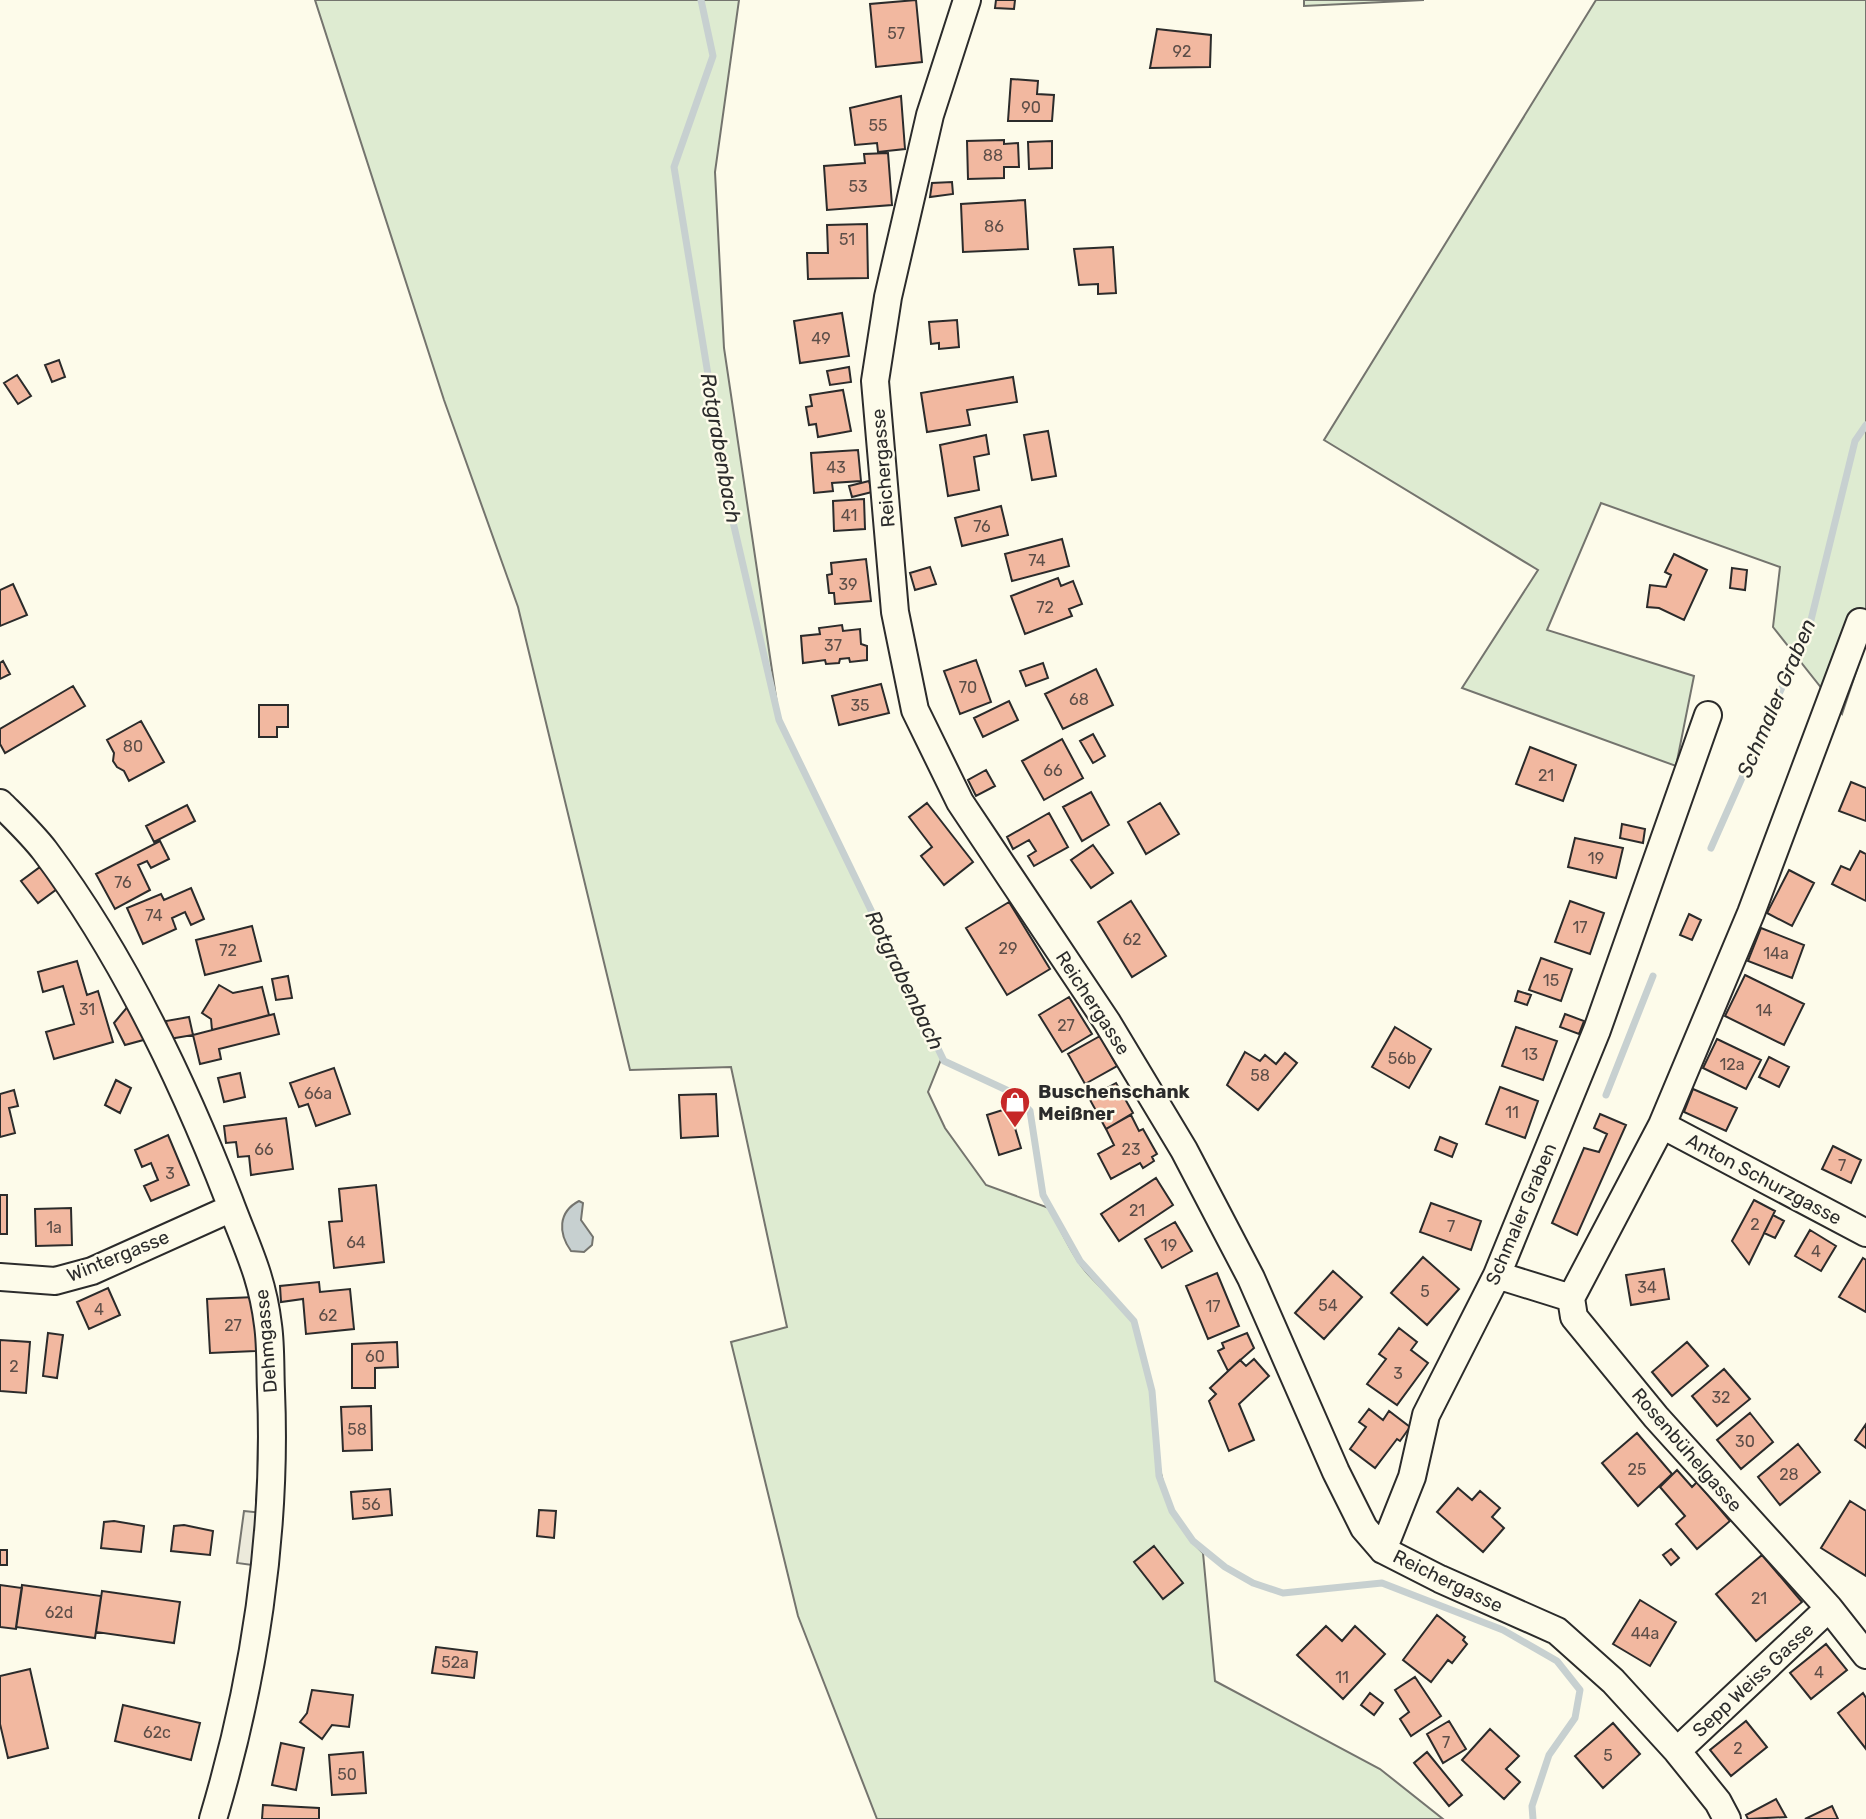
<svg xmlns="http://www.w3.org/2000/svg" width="1866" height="1819" font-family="Rubik,sans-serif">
<rect width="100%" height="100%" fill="#fdfbea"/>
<!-- green -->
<path fill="#deebd1" stroke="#74746e" stroke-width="2" d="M315,0H739L715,172L724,348L780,724L942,1057L928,1092L945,1128L986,1185L1049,1208C1059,1226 1068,1247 1080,1264C1094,1285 1127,1307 1136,1328C1167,1405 1138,1492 1203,1553L1215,1681L1380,1769L1443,1819H877L798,1616L731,1342L787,1327L731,1067L630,1070L518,607L444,400Z
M1304,0H1424L1304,6Z
M1596,0H1866V642L1842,714L1773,627L1780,567L1601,503L1547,630L1694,676L1676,766L1462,688L1538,570L1324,440Z"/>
<!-- parking -->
<path fill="#eceadb" stroke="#74746e" stroke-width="2" d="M244,1511L265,1513L260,1566L237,1563Z"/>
<!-- water -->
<path fill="#c7d0d0" stroke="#74746e" stroke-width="2" d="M579,1201L583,1203L581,1220L593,1237L592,1245L584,1252L571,1251C558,1233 558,1212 579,1201Z"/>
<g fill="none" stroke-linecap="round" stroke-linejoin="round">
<!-- stream -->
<path stroke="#c7d0d0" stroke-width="7" d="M701,0L713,56L674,167L730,509L779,720L944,1061L1013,1093L1030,1111L1043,1195L1080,1261L1134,1321L1152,1391L1159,1476L1172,1511L1193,1541L1225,1567L1253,1583L1283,1593L1382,1583L1503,1630L1557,1661L1580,1690L1575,1718L1549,1755L1532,1806L1533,1819
M1711,848L1810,624L1855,441L1866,425
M1606,1095L1653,976"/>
</g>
<!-- building -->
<path fill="#f2b8a0" stroke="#2b2b2b" stroke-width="2" d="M916,0L922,62L876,67L870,4Z
M996,0H1015L1014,9L995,8Z
M1157,29L1211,35L1210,67L1150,68Z
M1011,79L1038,81L1037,94L1054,95L1052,121H1008Z
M901,96L905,149L878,152L877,143L855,145L850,108Z
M1004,140V144L1018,143L1019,167H1004V178L968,179L967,141Z
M1052,141V168L1029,169L1028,142Z
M888,153L892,205L827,210L824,166L865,163L864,154Z
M952,182L953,194L930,197L932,183Z
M1025,200L1028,249L963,252L961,204Z
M867,224L868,278L808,279L807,253H828L827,225Z
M1113,247L1116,293L1098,294V284L1079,285L1074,249Z
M842,313L849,356L800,363L794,321Z
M957,320L959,347L939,349V343L931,344L929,322Z
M59,360L65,377L52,382L45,365Z
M849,367L851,382L830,385L827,371Z
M17,375L31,396L18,404L4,383Z
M1013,377L1017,402L967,410L970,425L927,432L921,393Z
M843,390L851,431L818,437L816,424L809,425L806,407L812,406L810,395Z
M1048,431L1056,476L1032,480L1024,435Z
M986,435L989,454L974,457L979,490L948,496L940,445Z
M858,450L861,481L832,483L833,491L814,493L811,453Z
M869,481L872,492L852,497L849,486Z
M864,499L865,529L834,531L833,501Z
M1001,506L1008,535L962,546L955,518Z
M1062,539L1069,566L1012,581L1005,554Z
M1674,554L1707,570L1684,620L1659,608L1647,607L1650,585L1666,587L1671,575L1665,572Z
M866,559L871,601L835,604L834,593H829L827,575L832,574L831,563Z
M930,567L936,584L915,590L910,573Z
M1732,568L1747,570L1745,590L1730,588Z
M1058,578L1061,586L1073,581L1082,604L1069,609L1072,616L1025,634L1011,596Z
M13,584L27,615L0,626V590Z
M842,625L843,631L860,629L861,644L867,646V660L850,662L849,658L840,659L839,663L826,664L825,660L803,663L801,636L820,634L819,628Z
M976,660L991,702L960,714L944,671Z
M3,661L10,674L0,679V663Z
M1043,663L1048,678L1026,686L1020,671Z
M1096,669L1113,705L1063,729L1045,694Z
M881,684L889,713L839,725L832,696Z
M73,686L85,706L5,753L0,744V729Z
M1009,701L1018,720L983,737L974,718Z
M259,705H288V727H277V737H259Z
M141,721L164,762L129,781L124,771L117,767L113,761L114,753L107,740Z
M1093,734L1105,756L1093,763L1080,741Z
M1062,739L1083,778L1044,800L1022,761Z
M1530,747L1576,765L1563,801L1516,784Z
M986,770L995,786L976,796L968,780Z
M1851,782L1866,788V821L1839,811Z
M1091,792L1109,825L1082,841L1063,807Z
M927,803L973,862L944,885L921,856L932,847L909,817Z
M1160,803L1179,834L1146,854L1128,822Z
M187,805L195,821L154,842L146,826Z
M1049,813L1068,847L1034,866L1028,856L1036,851L1029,840L1013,849L1007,837Z
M1622,824L1645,829L1643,843L1620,838Z
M1575,838L1623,848L1616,878L1568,867Z
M160,841L169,859L151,868L147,861L138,865L150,890L115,909L96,874Z
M1093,845L1113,873L1091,888L1071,860Z
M1860,851L1866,854V901L1832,884L1841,866L1850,870Z
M40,867L57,889L38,903L21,881Z
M1789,870L1814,883L1792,926L1767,913Z
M191,888L204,919L191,925L185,912L172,918L176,929L143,944L127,908L161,894L164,900Z
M1131,901L1166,956L1132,977L1098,922Z
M1570,901L1604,913L1590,954L1555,942Z
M1009,902L1050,969L1007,995L966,928Z
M1689,914L1701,920L1692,940L1680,935Z
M252,926L261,961L205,975L196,940Z
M1761,928L1804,945L1792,978L1748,961Z
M1541,958L1572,969L1561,1001L1529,990Z
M77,961L87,995L98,991L113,1042L54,1059L46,1032L74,1024L63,986L43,992L38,972Z
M1745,975L1804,1004L1784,1045L1725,1016Z
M288,976L292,998L276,1000L272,979Z
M219,985L233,993L262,987L269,1015L212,1030L211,1019L202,1013Z
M1518,991L1531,995L1527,1005L1515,1001Z
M1069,997L1092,1034L1062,1052L1039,1015Z
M129,1005L147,1039L125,1045L114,1023Z
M274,1014L279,1034L219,1049L221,1059L200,1064L193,1035Z
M1565,1014L1584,1021L1579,1034L1560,1027Z
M189,1017L193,1035L169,1039L166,1021Z
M1395,1027L1431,1049L1409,1088L1372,1067Z
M1516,1027L1557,1041L1543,1080L1502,1066Z
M1100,1036L1117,1066L1085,1084L1068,1054Z
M1717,1039L1761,1060L1746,1089L1703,1068Z
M1245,1052L1260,1061L1265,1055L1276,1064L1285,1053L1297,1063L1258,1110L1227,1085Z
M1769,1057L1789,1067L1779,1087L1759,1077Z
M334,1068L350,1114L316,1126L308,1104L299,1107L290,1083Z
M240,1073L245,1097L224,1102L218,1078Z
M116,1080L131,1088L120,1113L105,1105Z
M1116,1083L1133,1113L1106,1129L1089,1098Z
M1500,1087L1538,1101L1525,1138L1486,1124Z
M1693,1089L1737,1108L1726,1131L1684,1112Z
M14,1090L18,1106L9,1108L15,1133L0,1137V1094Z
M716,1094L718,1136L681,1138L679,1095Z
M1009,1108L1021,1148L999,1155L987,1115Z
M1600,1114L1626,1125L1577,1235L1552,1223L1584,1148L1599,1152L1607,1134L1594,1128Z
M1131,1115L1139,1131L1143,1129L1157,1154L1152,1157L1154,1161L1143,1168L1140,1163L1111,1179L1098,1154L1114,1145L1106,1129Z
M286,1118L293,1169L251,1175L249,1156L238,1157L236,1142L226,1143L224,1126Z
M168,1135L189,1185L151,1201L144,1186L158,1180L151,1163L142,1167L135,1150Z
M1440,1137L1457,1144L1452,1157L1435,1150Z
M1833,1146L1861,1160L1851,1183L1822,1169Z
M1156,1178L1173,1205L1119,1241L1101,1214Z
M376,1185L384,1262L334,1268L329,1222L342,1221L339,1189Z
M0,1195H7V1234H0Z
M1754,1200L1775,1211L1749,1264L1732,1241Z
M1431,1203L1481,1221L1471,1250L1420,1232Z
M71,1208L72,1245L36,1246L35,1209Z
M1773,1215L1784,1221L1775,1238L1764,1233Z
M1175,1222L1192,1251L1162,1268L1145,1239Z
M1810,1230L1836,1246L1821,1271L1795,1256Z
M1423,1257L1459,1289L1427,1325L1391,1293Z
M1863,1258L1866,1260V1312L1839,1297Z
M1664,1269L1669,1299L1631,1305L1626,1275Z
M1333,1271L1362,1297L1324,1339L1295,1313Z
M1217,1273L1239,1326L1208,1339L1186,1286Z
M319,1282L320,1292L350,1289L354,1329L306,1334L303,1299L281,1302L280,1286Z
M108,1288L120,1315L89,1329L77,1302Z
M256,1297L258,1351L210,1353L207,1299Z
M1399,1328L1417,1342L1411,1350L1428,1363L1397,1405L1367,1384L1386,1359L1379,1354Z
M48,1333L63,1335L57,1378L43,1376Z
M1247,1333L1254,1348L1228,1371L1218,1351L1224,1348L1222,1343Z
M0,1340L30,1342L26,1393L0,1391Z
M397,1342L398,1367L375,1368V1388H352V1344Z
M1687,1342L1708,1366L1672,1396L1652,1372Z
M1254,1359L1269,1376L1239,1404L1254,1440L1229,1451L1209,1401L1216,1394L1210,1388L1240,1360L1246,1366Z
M1724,1369L1750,1399L1717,1426L1692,1396Z
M371,1406L372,1450L343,1451L341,1407Z
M1369,1409L1383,1420L1389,1411L1410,1427L1400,1441L1397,1439L1375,1468L1350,1449L1366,1427L1359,1422Z
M1750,1413L1773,1442L1741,1469L1717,1440Z
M1866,1424V1448L1855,1440Z
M1637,1433L1672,1474L1638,1506L1602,1463Z
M1798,1444L1820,1472L1780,1505L1758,1477Z
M1677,1470L1692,1487L1697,1482L1730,1521L1697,1549L1676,1524L1685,1516L1660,1487Z
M1458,1488L1472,1500L1480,1491L1500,1508L1492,1517L1504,1528L1483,1552L1437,1512Z
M390,1489L392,1515L353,1519L351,1492Z
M1850,1501L1866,1511V1576L1821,1548Z
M539,1510L556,1511L554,1538L537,1536Z
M114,1521L144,1526L141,1552L101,1548L104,1522Z
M184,1525L213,1531L210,1555L171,1551L174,1526Z
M1154,1546L1183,1583L1163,1599L1134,1562Z
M1671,1549L1679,1558L1671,1565L1663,1555Z
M0,1550H7V1565H0Z
M1762,1555L1802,1602L1756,1641L1716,1594Z
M0,1585L22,1588L16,1629L0,1627Z
M22,1585L101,1596L95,1638L16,1627Z
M102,1591L180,1602L174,1643L96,1632Z
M1640,1600L1676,1622L1650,1666L1613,1644Z
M1437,1615L1465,1637L1463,1640L1467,1644L1452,1663L1448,1660L1431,1682L1403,1660Z
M1326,1626L1342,1641L1355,1626L1385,1654L1343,1699L1297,1655Z
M1826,1644L1847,1670L1811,1699L1790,1673Z
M436,1647L477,1652L474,1678L432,1673Z
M30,1669L48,1748L8,1758L0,1724V1676Z
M1415,1677L1441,1716L1411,1736L1400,1719L1409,1712L1395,1690Z
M312,1690L353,1695L349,1727L332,1725L322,1739L300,1722L307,1713Z
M1370,1693L1383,1703L1374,1715L1361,1705Z
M1863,1693L1866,1698V1749L1838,1713Z
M123,1705L200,1723L191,1760L115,1741Z
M1449,1721L1466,1749L1443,1763L1427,1734Z
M1746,1721L1767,1747L1731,1776L1710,1750Z
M1613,1723L1640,1754L1603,1788L1575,1756Z
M1490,1729L1519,1756L1506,1769L1520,1782L1504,1799L1462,1760Z
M281,1743L304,1748L296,1790L272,1785Z
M363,1752L366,1793L332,1795L329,1755Z
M1427,1752L1462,1795L1449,1806L1414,1763Z
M1776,1799L1786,1817L1748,1819L1746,1815Z
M263,1805L319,1808V1819H262Z
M1832,1806L1838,1819H1805Z"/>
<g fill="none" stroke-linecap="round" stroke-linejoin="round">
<!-- minor casing -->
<g stroke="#2b2b2b" stroke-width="30">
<path id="minor" d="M967,0L930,115L888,297L875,381L895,612L915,710L960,802L1107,1022L1184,1150L1251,1278L1336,1472L1364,1528L1383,1550L1440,1579L1557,1631L1613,1681L1677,1751L1718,1802L1727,1819
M0,803C15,818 32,834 45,851C123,955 182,1079 229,1200C246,1246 262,1275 268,1325C271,1346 270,1369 271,1391C277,1534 254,1682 213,1819
M1662,1125L1866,1233
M1497,1275L1571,1298L1574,1317L1656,1417L1829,1608L1866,1655
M0,1277L55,1281L92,1271L232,1208
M1571,1298L1662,1125L1751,913L1860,622
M1383,1550L1412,1477L1426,1415L1497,1275L1597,1030L1708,715
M1677,1751L1829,1608"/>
</g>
<!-- minor -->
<use href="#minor" stroke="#fdfbea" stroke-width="26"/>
</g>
<!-- icons -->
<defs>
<g id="shop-pin" transform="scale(1.575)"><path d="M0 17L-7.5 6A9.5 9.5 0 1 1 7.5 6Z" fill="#c62828" stroke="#fdfbea"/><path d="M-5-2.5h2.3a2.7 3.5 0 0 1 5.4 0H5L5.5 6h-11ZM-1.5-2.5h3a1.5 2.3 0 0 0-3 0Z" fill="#fff"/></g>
</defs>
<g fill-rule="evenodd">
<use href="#shop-pin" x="1015" y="1102"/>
</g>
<g text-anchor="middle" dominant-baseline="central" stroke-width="5" stroke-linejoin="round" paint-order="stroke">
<!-- number labels -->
<g font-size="16" fill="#5d4e48">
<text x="896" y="33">57</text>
<text x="1182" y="51">92</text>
<text x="1031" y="107">90</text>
<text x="878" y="125">55</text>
<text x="993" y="155">88</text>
<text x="858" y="186">53</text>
<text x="994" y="226">86</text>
<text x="847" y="239">51</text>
<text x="821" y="338">49</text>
<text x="836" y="467">43</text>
<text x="849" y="515">41</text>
<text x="982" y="526">76</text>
<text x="1037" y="560">74</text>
<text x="848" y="584">39</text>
<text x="1045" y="607">72</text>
<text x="833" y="645">37</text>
<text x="968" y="687">70</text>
<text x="1079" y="699">68</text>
<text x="860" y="705">35</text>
<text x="133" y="746">80</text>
<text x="1053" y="770">66</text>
<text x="1546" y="775">21</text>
<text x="1596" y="858">19</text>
<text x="123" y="882">76</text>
<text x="154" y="915">74</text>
<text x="1580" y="927">17</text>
<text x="1132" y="939">62</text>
<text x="1008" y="948">29</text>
<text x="228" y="950">72</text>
<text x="1776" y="953">14a</text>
<text x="1551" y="980">15</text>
<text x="87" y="1009">31</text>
<text x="1764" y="1010">14</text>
<text x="1066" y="1025">27</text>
<text x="1530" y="1054">13</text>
<text x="1402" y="1058">56b</text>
<text x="1732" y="1064">12a</text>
<text x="1260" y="1075">58</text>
<text x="318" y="1093">66a</text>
<text x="1512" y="1112">11</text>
<text x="264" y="1149">66</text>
<text x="1131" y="1149">23</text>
<text x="1842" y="1165">7</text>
<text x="170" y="1173">3</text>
<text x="1137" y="1210">21</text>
<text x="1755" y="1224">2</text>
<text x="1451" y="1226">7</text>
<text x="54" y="1227">1a</text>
<text x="356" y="1242">64</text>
<text x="1169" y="1245">19</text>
<text x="1816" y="1251">4</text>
<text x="1647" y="1287">34</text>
<text x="1425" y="1291">5</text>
<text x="1328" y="1305">54</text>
<text x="1213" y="1306">17</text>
<text x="99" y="1309">4</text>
<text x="328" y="1315">62</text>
<text x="233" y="1325">27</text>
<text x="375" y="1356">60</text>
<text x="14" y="1366">2</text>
<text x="1398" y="1373">3</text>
<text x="1721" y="1397">32</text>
<text x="357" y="1429">58</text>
<text x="1745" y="1441">30</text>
<text x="1637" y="1469">25</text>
<text x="1789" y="1474">28</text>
<text x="371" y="1504">56</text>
<text x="1759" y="1598">21</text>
<text x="59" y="1612">62d</text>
<text x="1645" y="1633">44a</text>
<text x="455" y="1662">52a</text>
<text x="1819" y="1672">4</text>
<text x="1342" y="1677">11</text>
<text x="157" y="1732">62c</text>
<text x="1446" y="1742">7</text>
<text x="1738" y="1748">2</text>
<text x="1608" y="1755">5</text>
<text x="347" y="1774">50</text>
</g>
<!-- street labels -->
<g font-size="19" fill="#2b2b2b" stroke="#fdfbea">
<text transform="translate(883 468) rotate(-95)">Reichergasse</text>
<text transform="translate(1093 1003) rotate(57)">Reichergasse</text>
<text transform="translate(1764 1179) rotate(28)">Anton Schurzgasse</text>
<text transform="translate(1521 1214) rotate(-67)">Schmaler Graben</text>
<text transform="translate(118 1256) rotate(-22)">Wintergasse</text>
<text transform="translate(266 1341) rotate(-95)">Dehmgasse</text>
<text transform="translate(1687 1450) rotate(49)">Rosenbühelgasse</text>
<text transform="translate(1448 1581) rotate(26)">Reichergasse</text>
<text transform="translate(1753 1680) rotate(-43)">Sepp Weiss Gasse</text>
</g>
<!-- poi labels -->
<g font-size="19" font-weight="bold" fill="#2b2b2b" stroke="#fdfbea" text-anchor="start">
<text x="1038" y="1091">Buschenschank<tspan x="1038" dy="22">Meißner</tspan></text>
</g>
<!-- water labels -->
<g font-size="21" font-style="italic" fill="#2b2b2b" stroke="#fdfbea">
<text transform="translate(721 448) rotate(80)">Rotgrabenbach</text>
<text transform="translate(1776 698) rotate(-67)">Schmaler Graben</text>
<text transform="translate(905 980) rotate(64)">Rotgrabenbach</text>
</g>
</g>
</svg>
